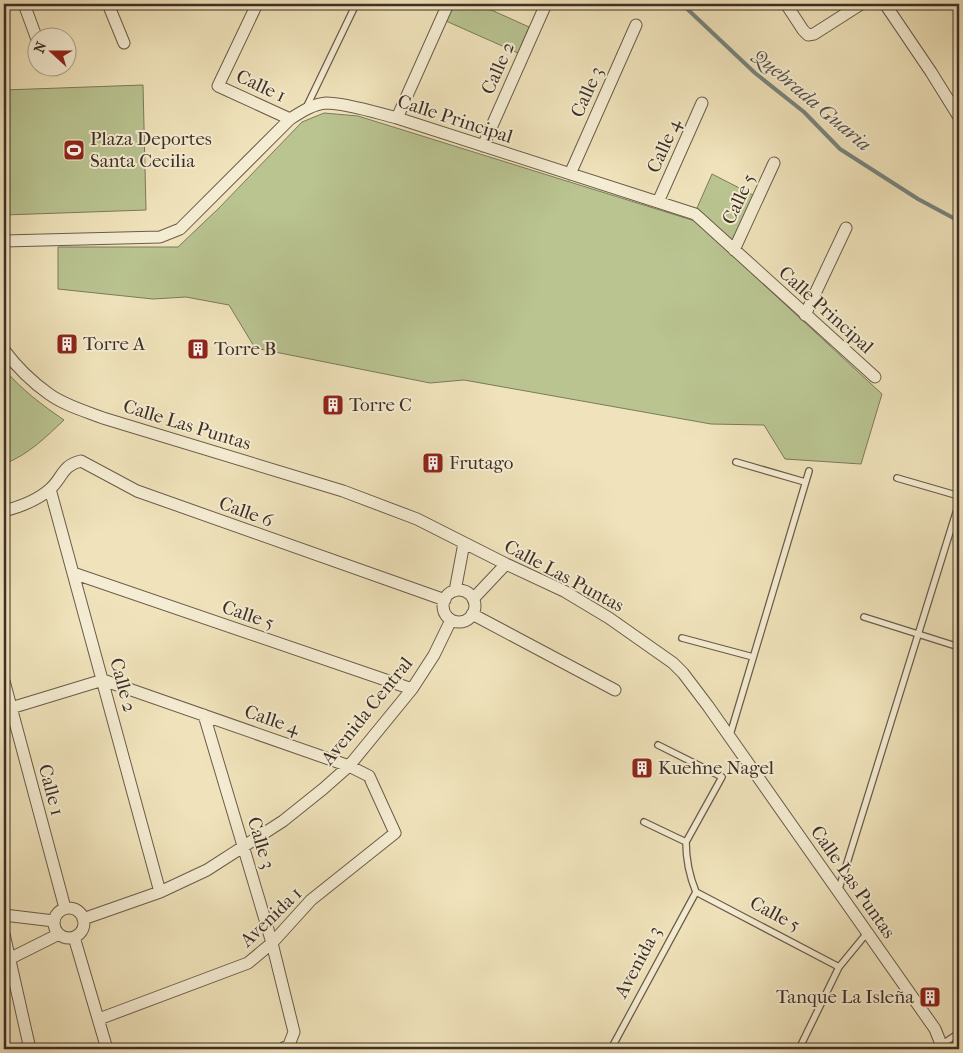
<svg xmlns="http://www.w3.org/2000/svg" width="963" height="1053" font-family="'IM FELL French Canon',serif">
<rect width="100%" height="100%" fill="#f0e3bb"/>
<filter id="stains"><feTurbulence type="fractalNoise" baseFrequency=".004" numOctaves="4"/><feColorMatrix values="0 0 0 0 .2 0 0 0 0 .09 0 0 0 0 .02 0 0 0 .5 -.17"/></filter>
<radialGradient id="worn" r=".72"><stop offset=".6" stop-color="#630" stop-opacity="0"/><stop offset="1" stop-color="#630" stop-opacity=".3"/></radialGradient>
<!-- green -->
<path fill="#b9c491" stroke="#7b7a5c" d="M453,4H478L529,27L518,53L446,21Z
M143,85L146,210L4,215V90Z
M324,113L358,116L695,221L882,394L861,464L785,459L764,425L711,424L464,380L430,383L255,348L229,305L186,297L153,299L58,289V247H178L219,208L302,122Z
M712,174L755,196L733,242L697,208Z
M4,369C22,390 42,405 64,420C46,437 28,455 4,464Z"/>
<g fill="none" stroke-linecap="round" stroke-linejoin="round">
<!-- stream -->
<path stroke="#77847e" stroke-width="4" d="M682,4L755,73L804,112L840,149L918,199L959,221"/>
<!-- service casing -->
<g stroke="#6a5c4b" stroke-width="8">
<path id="service" d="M306,108L356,4
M736,462L805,482
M897,478L959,496
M864,617L959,647
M682,638L753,657
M730,735L809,471
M658,745L722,777L686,842
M644,822L686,842C686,861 689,875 696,892
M696,892L839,967
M838,892L959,503
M941,1045L959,1033
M611,1049L696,892
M799,1049L839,967L867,933"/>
</g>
<!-- minor casing -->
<g stroke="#6a5c4b" stroke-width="13">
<path id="minor" d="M24,4L38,42
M108,4L124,43
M257,4L218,86L290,119
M786,4L803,30L808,35L814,34L861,4
M885,4L931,72L959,117
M397,118L448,4
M483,146L546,4
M570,174L636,25
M658,202L702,103
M4,241L160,237L180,229L290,119C301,112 313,104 326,103C346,103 377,113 397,118L695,214L875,377
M734,250L774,163
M805,315L846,228
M4,350C16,366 32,382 49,394C64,405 85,411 103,418L343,491L417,519L506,564L564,591L609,618L673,663L683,673L708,706L935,1029L943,1049
M50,489L160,892
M4,511C19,507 38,500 50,489C62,479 62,465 81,461L137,491L445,600
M73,573L412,689
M443 606a16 16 0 1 1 32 0a16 16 0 1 1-32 0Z
M455,591L464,543
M473,599L506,564
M472,614L615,690
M4,681L65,908
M11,708L103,680
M204,715L272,943L294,1032L289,1045L282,1049
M54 923a15 15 0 1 1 30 0a15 15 0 1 1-30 0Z
M4,915L54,921
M83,919L160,892L207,870L283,821L323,789L349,766L412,689L434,655L451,620
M4,934L30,1049
M74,937L107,1049
M9,959L59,934
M99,1019L248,963L272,943L311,900L395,833L369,776L349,766L103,680"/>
</g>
<!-- service -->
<use href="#service" stroke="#f5edd3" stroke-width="5.5"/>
<!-- minor -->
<use href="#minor" stroke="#f5edd3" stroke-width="11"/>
</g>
<!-- icons -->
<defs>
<g id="stadium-square" transform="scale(1.125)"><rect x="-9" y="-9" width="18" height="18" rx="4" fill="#8f2418" stroke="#f5edd3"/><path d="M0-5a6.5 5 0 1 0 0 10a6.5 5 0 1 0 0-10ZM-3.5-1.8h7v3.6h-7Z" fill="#fff"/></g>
<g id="building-square" transform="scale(1.125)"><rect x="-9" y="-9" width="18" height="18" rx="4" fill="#8f2418" stroke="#f5edd3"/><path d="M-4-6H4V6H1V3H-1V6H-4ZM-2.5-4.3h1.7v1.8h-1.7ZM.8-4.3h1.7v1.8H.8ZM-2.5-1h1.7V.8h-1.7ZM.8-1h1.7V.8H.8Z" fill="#fff"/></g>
</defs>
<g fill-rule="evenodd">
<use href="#stadium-square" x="74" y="150"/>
<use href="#building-square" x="67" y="344"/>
<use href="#building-square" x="198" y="349"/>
<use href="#building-square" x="333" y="405"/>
<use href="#building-square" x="433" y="463"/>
<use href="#building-square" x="642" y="768"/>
<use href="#building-square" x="930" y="997"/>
</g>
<g text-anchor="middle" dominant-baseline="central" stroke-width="4" stroke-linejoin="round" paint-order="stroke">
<!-- street labels -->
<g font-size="19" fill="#3d2f26" stroke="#f5edd3">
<text transform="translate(498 68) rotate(-66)">Calle 2</text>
<text transform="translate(261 86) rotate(25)">Calle 1</text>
<text transform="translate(587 92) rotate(-66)">Calle 3</text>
<text transform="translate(455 119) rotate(18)">Calle Principal</text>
<text transform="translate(664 146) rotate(-66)">Calle 4</text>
<text transform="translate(739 199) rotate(-65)">Calle 5</text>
<text transform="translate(826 310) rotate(42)">Calle Principal</text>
<text transform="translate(187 425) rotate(17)">Calle Las Puntas</text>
<text transform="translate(246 512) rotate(20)">Calle 6</text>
<text transform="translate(564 576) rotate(28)">Calle Las Puntas</text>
<text transform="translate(248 615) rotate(19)">Calle 5</text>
<text transform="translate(123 685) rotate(75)">Calle 2</text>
<text transform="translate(367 711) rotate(-51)">Avenida Central</text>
<text transform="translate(272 720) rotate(19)">Calle 4</text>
<text transform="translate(51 790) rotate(75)">Calle 1</text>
<text transform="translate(261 843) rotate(73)">Calle 3</text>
<text transform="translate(853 882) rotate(55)">Calle Las Puntas</text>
<text transform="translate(775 914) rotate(28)">Calle 5</text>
<text transform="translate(271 917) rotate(-44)">Avenida 1</text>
<text transform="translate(638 962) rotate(-62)">Avenida 3</text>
</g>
<!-- poi labels -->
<g font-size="19" fill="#3d2f26" stroke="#f5edd3" text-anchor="start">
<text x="90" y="139">Plaza Deportes<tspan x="90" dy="22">Santa Cecilia</tspan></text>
<text x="83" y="344">Torre A</text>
<text x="214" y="349">Torre B</text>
<text x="349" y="405">Torre C</text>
<text x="449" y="463">Frutago</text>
<text x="658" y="768">Kuehne Nagel</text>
<text x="914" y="997" text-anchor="end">Tanque La Isleña</text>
</g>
<!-- water labels -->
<g font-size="20" font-style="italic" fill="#55524b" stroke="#f5edd3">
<text transform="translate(812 100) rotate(40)">Quebrada Guaria</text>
</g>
</g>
<!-- margin -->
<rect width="963" height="1053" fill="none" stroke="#f0e3bb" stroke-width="20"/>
<rect x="5" y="5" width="953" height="1043" fill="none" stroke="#3d2f26" stroke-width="2.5"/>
<rect x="10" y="10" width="943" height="1033" fill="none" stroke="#3d2f26"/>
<!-- north arrow -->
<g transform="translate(52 52) rotate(291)"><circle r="24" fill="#f5edd3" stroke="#aba18e"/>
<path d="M0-4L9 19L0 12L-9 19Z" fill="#8f2418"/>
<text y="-8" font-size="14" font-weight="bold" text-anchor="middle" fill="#3d2f26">N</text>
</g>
<rect width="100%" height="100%" filter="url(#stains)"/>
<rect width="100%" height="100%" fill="url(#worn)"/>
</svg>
